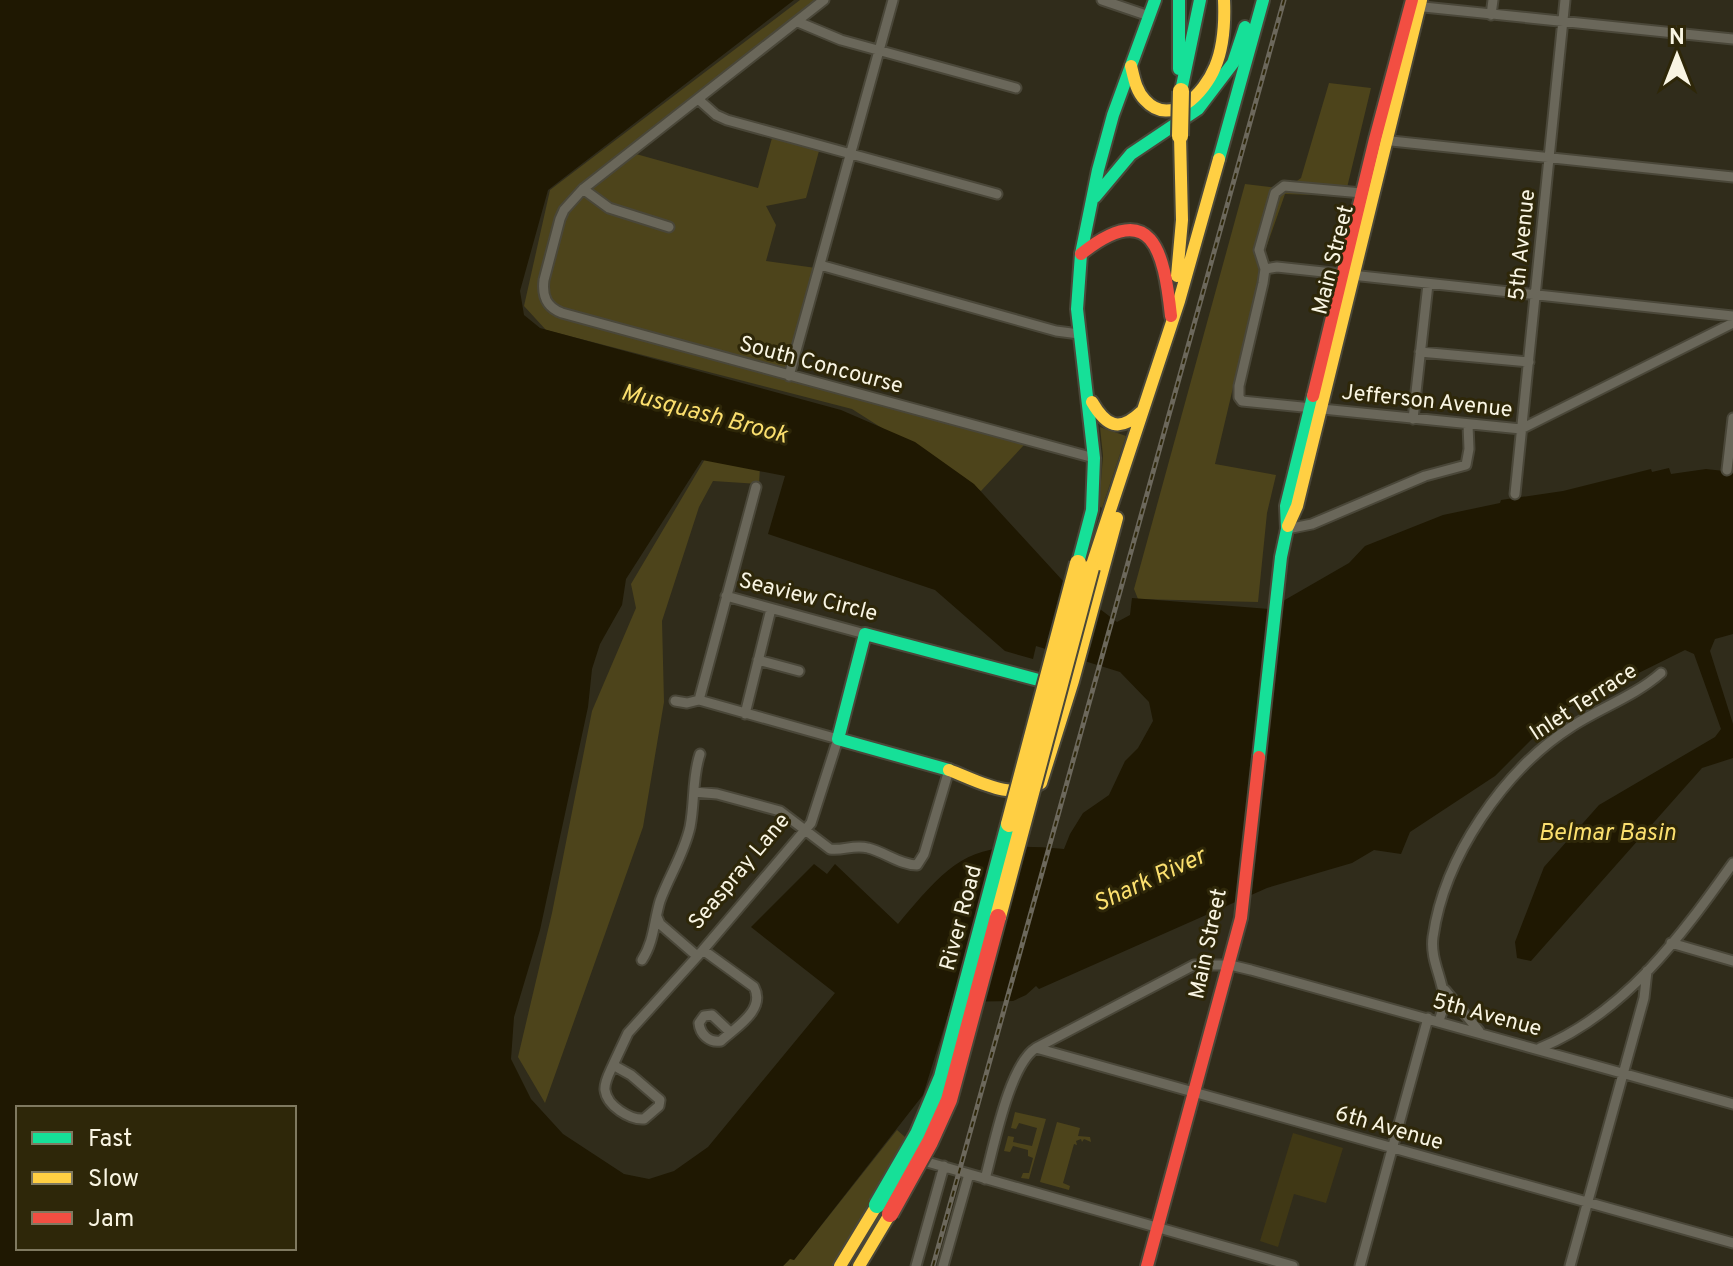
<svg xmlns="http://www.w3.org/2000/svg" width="1733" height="1266" font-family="Overpass,sans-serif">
<rect width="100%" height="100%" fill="#302c1b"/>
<!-- built -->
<path fill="#403815" d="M1293,1133L1343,1148L1326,1203L1294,1194L1278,1247L1260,1241Z"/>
<!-- green -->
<path fill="#4d441b" d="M800,0H828L636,154L758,188L772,138L819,151L806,198L766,206L776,225L766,261L823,269L792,380L1024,445L981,491L852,409L546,330L524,306L550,190Z
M1329,83L1371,88L1345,196L1285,194L1266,248L1215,464L1276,475L1267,513L1258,602L1138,599L1134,589L1245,184L1286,189L1301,178Z
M1100,427L1126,436L1102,508L1099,506L1103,456Z
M705,459L760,467L759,484L713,481L699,507L662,621L664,702L643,827L545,1103L518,1057L552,913L592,711L636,608L631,584Z
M1015,1112L1046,1119L1029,1179L1021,1178L1023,1173H1029L1033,1158L1028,1156V1150L1013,1146L1010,1152L1004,1151L1008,1136L1014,1137L1013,1142L1032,1146L1037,1128L1019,1123L1016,1129L1011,1128Z
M1057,1122L1080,1128L1078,1136L1090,1137L1091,1142L1084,1139L1082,1142L1081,1139L1076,1141L1077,1145L1074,1144L1063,1183L1070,1186L1069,1190L1040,1182Z
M897,1130L913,1144L839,1266H783L790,1258L794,1260Z"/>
<!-- water -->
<path fill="#1f1802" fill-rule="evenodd" d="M0,0H794L548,190L520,291L524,315L540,328L841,410L915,442L974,484L1063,581L1117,622L1130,615L1132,598L1269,609L1349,563L1365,546L1443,515L1500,503L1501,500L1563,491L1651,469L1652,472L1669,468L1671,474L1706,469L1733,472V634L1715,639L1710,651L1733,724V758L1702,768L1531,961L1517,958L1515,942L1544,867L1599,805L1715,737L1721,729L1694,654L1685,650L1558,713L1495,776L1410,832L1401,854L1374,850L1352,863L1267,888L1039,989L1036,986L1026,995L1013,1001L952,1002L923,1095L794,1260L790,1259L783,1266H0ZM702,460L785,476L768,534L935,590L1005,651L1033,659L1036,646L1120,672L1149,702L1153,721L1138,748L1125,761L1109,795L1083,813L1070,834L1064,849C971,840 955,856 898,924L835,864L827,874L814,864L751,927L835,993L708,1147L674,1171L649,1179L624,1174L563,1134L531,1099L511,1059L514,1017L540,930L588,707L592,669L600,644L622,605L626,579ZM18,1108H294V1248H18Z"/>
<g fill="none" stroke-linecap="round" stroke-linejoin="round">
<!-- street casing -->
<g stroke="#4a4739" stroke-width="13">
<path id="street" d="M824,0L583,189L564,210L560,219L544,280C542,296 546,307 562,313L1094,458
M1102,0L1149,16
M1414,6L1733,39
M1491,15L1493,0
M798,22L841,40L1016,88
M698,99L716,115L727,120L997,194
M1382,140L1733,177
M583,189L609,208L669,227
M1362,193L1284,186L1275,193L1259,250L1265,269L1263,283L1239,386V397L1242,401L1521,429L1733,323
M820,265L1056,331L1079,334
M1265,269L1277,267L1733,316
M1420,352L1529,362
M789,376L893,0
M1413,419L1428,284
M1727,470L1733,418
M1515,494L1565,0
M1287,529L1312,524L1425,476L1466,465L1469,449L1468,425
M726,596L865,634
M758,660L799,671
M699,700L756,487
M675,701L687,703L699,700
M745,714L771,609
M694,792L717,794L780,811L830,849C843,851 854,844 868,848C885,852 900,865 917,865L924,854L949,770
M657,917L660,924L697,956
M1671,943L1733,961
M703,950L754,987C766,1010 736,1027 721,1041C709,1043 700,1034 699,1023L704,1016L712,1015L730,1032
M642,960C654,942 654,921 660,901C669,876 684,854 690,827C695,802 692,777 700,754
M1445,990L1479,1031
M1439,1021C1441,1014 1445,1006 1444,998C1442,977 1430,959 1433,937C1444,857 1504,770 1571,727C1600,708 1635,696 1661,673
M1036,1048L1733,1243
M1540,1048C1625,1013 1681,936 1733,863
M613,1065L628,1033L703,950L811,823L838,739L699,700
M613,1065L631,1075L660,1100L659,1106L644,1119C630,1120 607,1106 605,1090C604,1082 610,1072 613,1065Z
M920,1160L1293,1266
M985,1179C994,1146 1009,1065 1036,1048L1194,965H1230L1251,970L1733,1104
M916,1266L944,1166
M943,1266L969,1174
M1360,1266L1428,1018
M1570,1266L1644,998L1647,971"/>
</g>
<!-- fast casing -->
<g stroke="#4a4739" stroke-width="16">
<path id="fast" d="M1179,0V69
M1181,91L1200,0
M1219,159L1263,0
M1095,197L1131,154L1198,109L1233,63L1245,27
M1078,563L1092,510L1094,458L1077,309L1081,254L1098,170L1113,115L1155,0
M1259,757L1281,557L1287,529L1286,506L1313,396
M949,770L838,739L865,634L1046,682"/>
</g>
<!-- slow casing -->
<g stroke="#4a4739" stroke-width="16">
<path id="slow" d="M1131,66C1134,78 1136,91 1145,100C1171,129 1205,92 1215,67C1224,46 1225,23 1224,0
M1177,276L1182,220L1180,136
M1092,402C1106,426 1119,433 1141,412
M1288,526L1297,506L1421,0
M1091,568L1179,301L1219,159
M949,770C978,781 1012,802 1041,783L1073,681L1117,518
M840,1266L877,1205
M859,1266L890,1214"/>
</g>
<!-- jam casing -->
<g stroke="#4a4739" stroke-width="16">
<path id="jam" d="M1081,254C1152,197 1164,251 1171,316
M1313,396L1375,139L1412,0
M1147,1266L1241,918L1259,757"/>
</g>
<!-- street -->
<use href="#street" stroke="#6a675a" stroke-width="9"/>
<!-- fast -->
<use href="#fast" stroke="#16e098" stroke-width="12"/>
<!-- slow -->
<use href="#slow" stroke="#ffcf43" stroke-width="12"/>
<!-- jam -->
<use href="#jam" stroke="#f24e42" stroke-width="12"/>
<!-- rail casing -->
<g stroke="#6c685c" stroke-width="5">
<path id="rail" d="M933,1266L1284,0"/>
</g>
<!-- rail -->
<use href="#rail" stroke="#2e2709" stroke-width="2" stroke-dasharray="6" stroke-linecap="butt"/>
<!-- fast-bridge casing -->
<g stroke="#4a4739" stroke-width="20" stroke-linecap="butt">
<path id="fast-bridge" d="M877,1205L918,1134L942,1077L1009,824"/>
</g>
<!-- slow-bridge casing -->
<g stroke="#4a4739" stroke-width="20" stroke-linecap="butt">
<path id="slow-bridge" d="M1180,136L1181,91
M1009,824L1078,563
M998,917L1091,568"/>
</g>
<!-- jam-bridge casing -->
<g stroke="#4a4739" stroke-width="20" stroke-linecap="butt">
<path id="jam-bridge" d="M890,1214L930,1142L949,1100L998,917"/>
</g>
<!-- fast-bridge -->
<use href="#fast-bridge" stroke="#16e098" stroke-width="16"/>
<!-- slow-bridge -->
<use href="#slow-bridge" stroke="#ffcf43" stroke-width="16"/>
<!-- jam-bridge -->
<use href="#jam-bridge" stroke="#f24e42" stroke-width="16"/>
</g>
<g text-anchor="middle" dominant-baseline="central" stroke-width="6" stroke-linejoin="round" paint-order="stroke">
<!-- street labels -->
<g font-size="22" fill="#f9f5e3" stroke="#2e2709">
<text transform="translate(1523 245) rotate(-84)">5th Avenue</text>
<text transform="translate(1334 260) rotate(-76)">Main Street</text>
<text transform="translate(821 366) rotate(15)">South Concourse</text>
<text transform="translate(1427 402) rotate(6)">Jefferson Avenue</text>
<text transform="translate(808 598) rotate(14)">Seaview Circle</text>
<text transform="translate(1584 703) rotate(-33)">Inlet Terrace</text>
<text transform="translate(740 872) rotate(-50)">Seaspray Lane</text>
<text transform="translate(962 918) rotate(-75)">River Road</text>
<text transform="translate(1209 944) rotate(-78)">Main Street</text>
<text transform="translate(1487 1016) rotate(15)">5th Avenue</text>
<text transform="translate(1389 1129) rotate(16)">6th Avenue</text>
</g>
<!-- water labels -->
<g font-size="24" font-style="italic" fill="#fbdf6e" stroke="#2e2709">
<text transform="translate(704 415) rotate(15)">Musquash Brook</text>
<text x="1607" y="834">Belmar Basin</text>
<text transform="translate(1150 881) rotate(-25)">Shark River</text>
</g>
</g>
<!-- legend -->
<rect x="16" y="1106" width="280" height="144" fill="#2e2709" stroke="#7f7960" stroke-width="2"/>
<rect x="32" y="1132" width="40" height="12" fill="#16e098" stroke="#7f7960" stroke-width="2"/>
<text x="88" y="1146" font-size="24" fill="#f9f5e3">Fast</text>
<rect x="32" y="1172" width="40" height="12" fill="#ffcf43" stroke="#7f7960" stroke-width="2"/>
<text x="88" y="1186" font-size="24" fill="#f9f5e3">Slow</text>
<rect x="32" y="1212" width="40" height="12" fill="#f24e42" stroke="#7f7960" stroke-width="2"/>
<text x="88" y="1226" font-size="24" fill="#f9f5e3">Jam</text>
<!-- north arrow -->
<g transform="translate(1677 56)" stroke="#2e2709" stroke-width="6" paint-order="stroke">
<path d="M0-6L14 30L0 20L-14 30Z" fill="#f9f5e3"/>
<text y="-12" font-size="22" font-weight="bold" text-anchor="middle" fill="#f9f5e3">N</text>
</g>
</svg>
